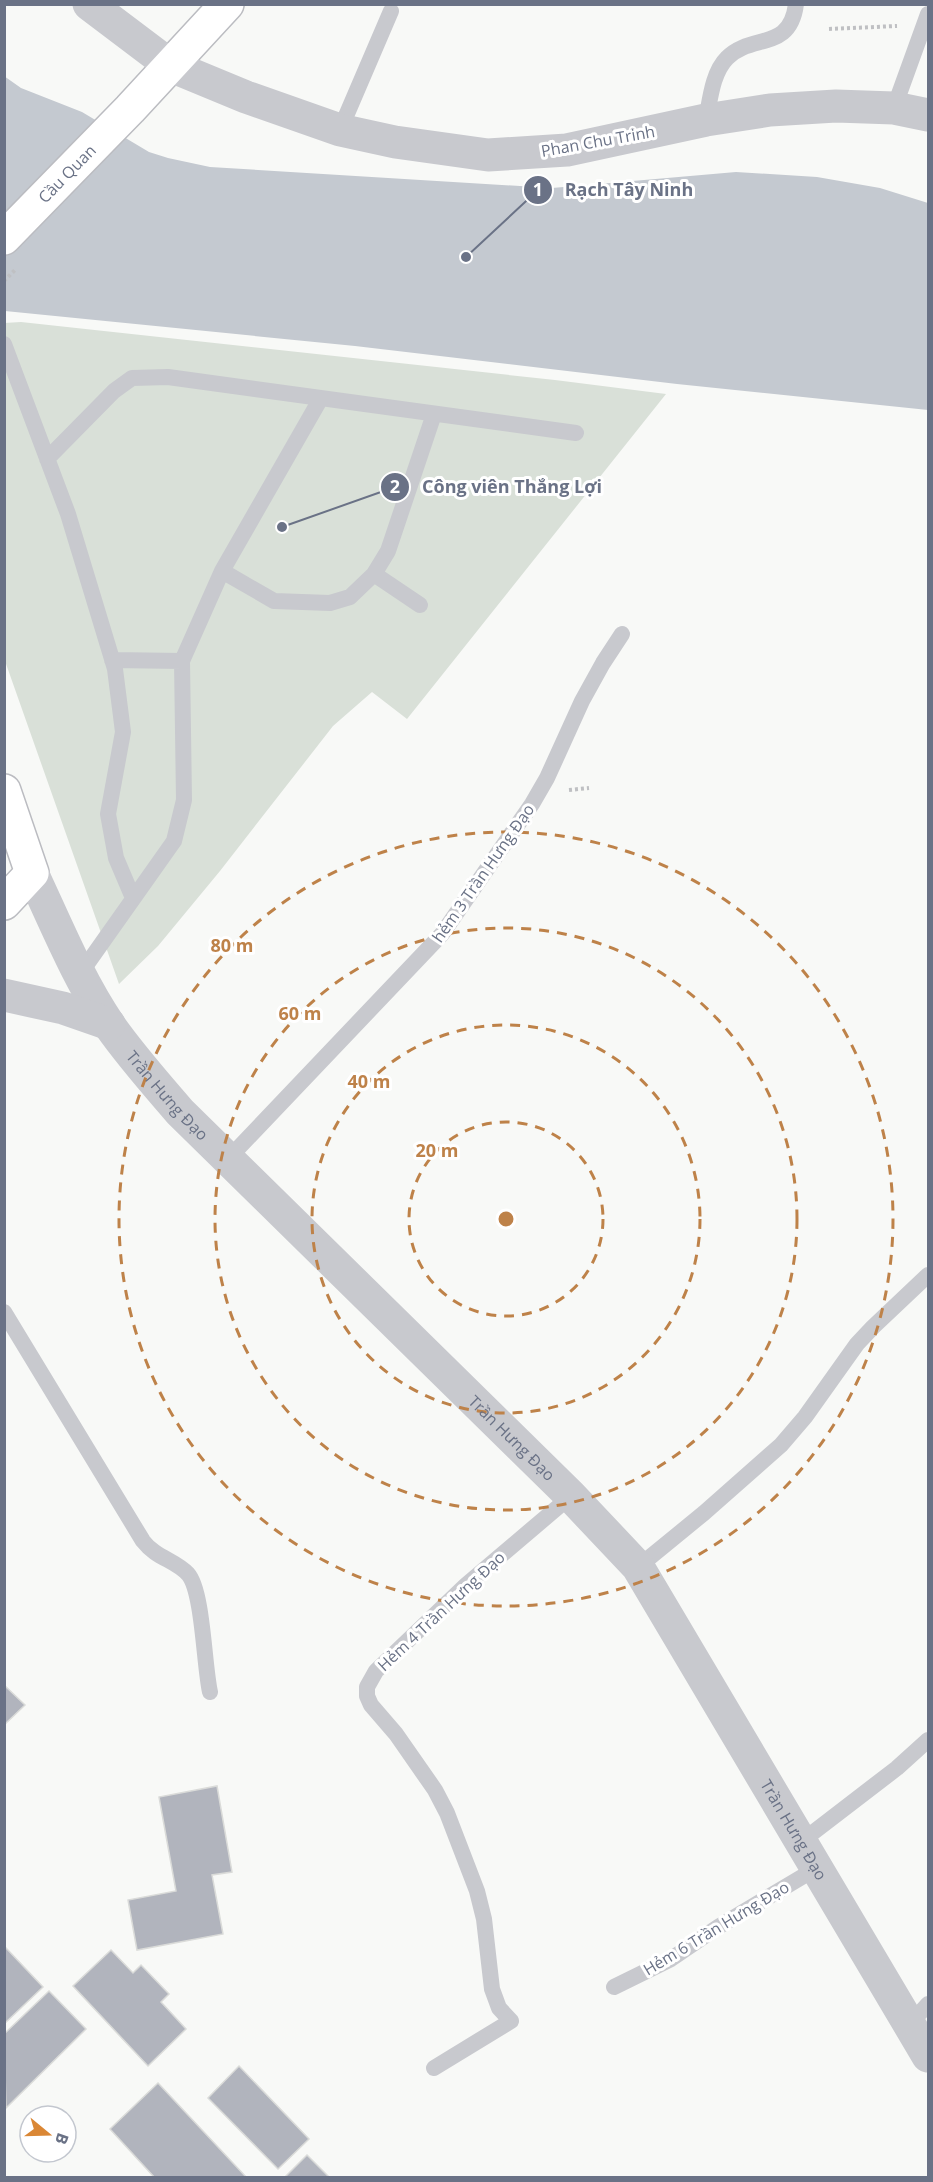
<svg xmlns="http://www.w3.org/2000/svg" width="933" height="2182" font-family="'Open Sans',sans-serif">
<rect width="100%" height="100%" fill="#f8f9f7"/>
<!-- green -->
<path fill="#d9e0d8" d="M21,322L555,380L666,394L407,719L372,692L333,726L220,871L158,946L119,984L5,661L4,323Z"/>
<!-- water -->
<path fill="#c4c9d0" d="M4,76L21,88L82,112L149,152L168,158L210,167L552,188L736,172L817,177L880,188L928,203V410L677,384L355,346L5,311Z"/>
<!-- building -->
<path fill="#b1b4bd" stroke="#dadbd9" stroke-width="1.5" d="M4,1685L25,1705L4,1725Z
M217,1786L232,1872L212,1875L223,1934L137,1950L128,1900L176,1891L159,1797Z
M6,1948L43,1987L4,2024V1950Z
M111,1950L133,1973L141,1965L169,1994L161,2002L186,2029L148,2066L73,1986Z
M49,1991L86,2029L6,2108L4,2034Z
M239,2066L309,2139L278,2169L208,2098Z
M158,2083L247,2178H155L110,2129Z
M307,2155L330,2178H284Z"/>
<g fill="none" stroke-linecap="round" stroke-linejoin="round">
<!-- primary casing -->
<g stroke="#bbbcc1" stroke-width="36">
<g id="primary">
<path id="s2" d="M4,238L130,109L227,4"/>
<path d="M4,791L32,873L4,903"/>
</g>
</g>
<!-- path -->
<path stroke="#bfc0c3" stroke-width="4" stroke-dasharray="3 3" stroke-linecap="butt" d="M829,29L897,26
M4,281L16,269
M569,790L589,788"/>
<!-- service -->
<path stroke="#c8c9ce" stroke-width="16" d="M894,108L928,14
M706,120C710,101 712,73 727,58C752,33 790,52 796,4
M340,130L391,11
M4,344L68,514L115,669L123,732L108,814L116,858L133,898
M47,459L114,391L132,378L168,377L576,433
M222,571L274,601L330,603L350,597L374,574L388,551L434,414
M374,574L420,605
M112,660L182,661
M80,974L174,841L184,800L182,661L222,571L321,398
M227,1160L442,934L532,804L547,778L582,701L603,663L622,634
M4,1312L143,1541C156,1558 175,1560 188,1574C203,1591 204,1666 210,1692
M638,1567L704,1513L781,1445L805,1417L857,1344L873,1327L928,1275
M802,1841L897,1768L928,1740
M614,1987L671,1959L718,1927L817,1868
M910,2024L928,2004
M434,2068L511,2021L499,2008L492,1989L484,1919L477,1891L447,1813L435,1790L396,1734L371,1705L367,1696V1687L376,1671L466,1585L571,1496"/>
<!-- minor -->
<path stroke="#c8c9ce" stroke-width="33" d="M89,4L171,66L246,97L340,130L395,142L488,155L567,150L706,120L770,110L836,106L894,108L928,115"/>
<!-- tertiary -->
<g stroke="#c8c9ce" stroke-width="33">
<path id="s1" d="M32,873C56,924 78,979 110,1026C131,1056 156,1084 180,1112L571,1496L638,1567L928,2056"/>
<path d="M4,995L63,1008L109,1024"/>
</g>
<!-- primary -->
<use href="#primary" stroke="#fff" stroke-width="33"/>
</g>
<!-- distance rings -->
<g fill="none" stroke="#be8249" stroke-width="3" stroke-dasharray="10 8">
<circle cx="506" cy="1219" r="97"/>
<circle cx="506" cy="1219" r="194"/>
<circle cx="506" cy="1219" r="291"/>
<circle cx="506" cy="1219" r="387"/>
</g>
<g text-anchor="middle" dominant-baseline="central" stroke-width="6" stroke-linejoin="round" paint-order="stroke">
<!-- street labels -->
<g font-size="16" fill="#6a7286" stroke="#fff">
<text transform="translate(598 141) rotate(-10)">Phan Chu Trinh</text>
<text stroke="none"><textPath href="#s2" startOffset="90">Cầu Quan</textPath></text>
<text transform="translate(483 873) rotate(-55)">hẻm 3 Trần Hưng Đạo</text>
<text stroke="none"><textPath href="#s1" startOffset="262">Trần Hưng Đạo</textPath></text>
<text stroke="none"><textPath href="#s1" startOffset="748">Trần Hưng Đạo</textPath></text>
<text transform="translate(441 1611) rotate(-43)">Hẻm 4 Trần Hưng Đạo</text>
<text stroke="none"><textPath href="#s1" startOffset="1234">Trần Hưng Đạo</textPath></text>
<text transform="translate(716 1928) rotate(-31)">Hẻm 6 Trần Hưng Đạo</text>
</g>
</g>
<circle cx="506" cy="1219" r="9" fill="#be8249" stroke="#fff" stroke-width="3"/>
<g font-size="18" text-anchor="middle" font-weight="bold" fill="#be8249" stroke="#fff" stroke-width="6" stroke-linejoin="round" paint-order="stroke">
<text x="232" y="952">80 m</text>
<text x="300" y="1020">60 m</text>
<text x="369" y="1088">40 m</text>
<text x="437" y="1157">20 m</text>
</g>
<!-- callouts -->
<path fill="none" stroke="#6a7286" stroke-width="2" d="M466 257L538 190M282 527L395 487"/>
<g fill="#6a7286" stroke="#fff" stroke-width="2">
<circle cx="466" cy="257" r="6"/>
<circle cx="282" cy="527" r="6"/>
<circle cx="538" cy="190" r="15"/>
<circle cx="395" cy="487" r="15"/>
</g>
<g font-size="18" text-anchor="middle" font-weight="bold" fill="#fff">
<text x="538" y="196">1</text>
<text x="395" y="493">2</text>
</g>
<g font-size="18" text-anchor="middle" font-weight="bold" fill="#6a7286" stroke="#fff" stroke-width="6" stroke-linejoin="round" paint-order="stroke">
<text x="629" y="196">Rạch Tây Ninh</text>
<text x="512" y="493">Công viên Thắng Lợi</text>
</g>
<!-- border -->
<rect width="933" height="2182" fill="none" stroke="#6a7286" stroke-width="12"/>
<!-- north arrow -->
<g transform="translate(48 2134) rotate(109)"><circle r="28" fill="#ffffff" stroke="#c3c7cf" stroke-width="1.5"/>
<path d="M0-4.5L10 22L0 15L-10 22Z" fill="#da8735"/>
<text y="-9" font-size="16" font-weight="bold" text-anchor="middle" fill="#6a7286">B</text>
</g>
</svg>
